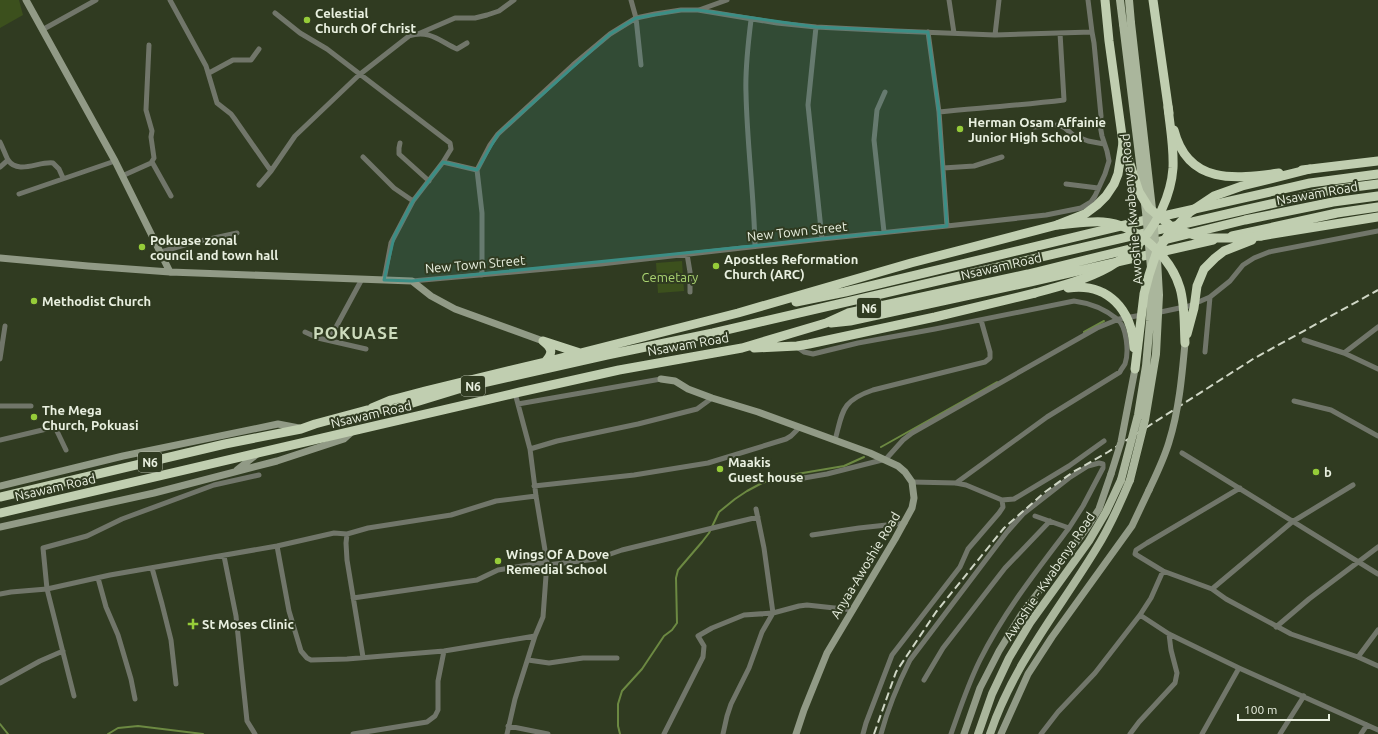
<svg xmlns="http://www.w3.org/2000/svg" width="1378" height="734" font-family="Ubuntu,sans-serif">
<rect width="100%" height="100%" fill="#303b21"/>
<!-- green -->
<path fill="#3c501d" d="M0,0H19L23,15L0,28Z
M682,261L684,291L658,293L656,263Z"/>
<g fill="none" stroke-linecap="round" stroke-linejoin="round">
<!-- stream -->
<path stroke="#6c8942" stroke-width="2" d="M1084,332L1104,321
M881,447L997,382
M0,724L8,734
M108,734L118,728L138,726L203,734
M620,734L618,726V704L622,691L642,669L664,636L672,630L677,623L676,578L678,570L702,542L709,533L719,512L735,499L747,491L762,483L785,476L844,466L864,457"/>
<!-- street -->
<path stroke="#71766a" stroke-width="5" d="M170,0L206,66L217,103L231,114L234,118L271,171
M631,0L636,18L641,65
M949,0L954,33
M699,10L727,0
M275,13L300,33L327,49L450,143L451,149L443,162L413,201L391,243L384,280
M751,20C748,44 745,68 746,93C747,144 754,195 755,246
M816,27L808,105L822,239
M42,30L96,0
M928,32L939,112L947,226
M418,34L455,18H475L487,15L499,11L514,0
M995,35L999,0
M209,73L233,60H251L259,49
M939,112C981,108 1023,105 1064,100L1060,33
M1034,127L1058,125L1065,128L1073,135L1088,141L1104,144
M0,142C3,148 5,154 8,160C18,175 39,161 53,163L59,169L63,178
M400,143L399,148V154L429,181
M363,157L394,188L413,201
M152,162L171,196
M443,162L477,170
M0,167L8,160
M943,168L974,166L1002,157
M122,176L151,163L154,158L151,137L152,131L146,110L149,45
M1066,184L1098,188
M259,185L271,171L295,136L359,75L409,36C429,29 441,42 457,49L467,43
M19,194L115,161
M884,232L874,140L877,110L885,92
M161,252L191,243L237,233
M687,254L690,272V292
M482,275V213L477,170L490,145L498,134L573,65L610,34L636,18L655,14L681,10H698L777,23L816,27L896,31L995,35L1092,32L1088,0
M412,281L601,264L822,239L947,226L1046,215L1081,208L1091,202L1095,196L1105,174L1109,161L1107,151L1102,136L1100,125L1101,116L1094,43L1092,32
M1156,313L1189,306L1210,297L1230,281L1243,265L1254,258L1269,252L1378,231
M305,332L318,338L366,349
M329,340L362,279
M1304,340L1344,353L1378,369
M797,347L804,352L813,354L858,343L935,329L1074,301C1089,303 1105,309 1117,319C1127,326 1129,353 1125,364C1124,366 1121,369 1120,372L1047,417L956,483
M1205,352L1210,297
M1344,353L1378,327
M0,359L5,326
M1294,401L1331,410L1378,436
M518,404L661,379
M0,406H31
M0,440L55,427L66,450
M835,440C843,411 841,401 873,390L985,362L990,358V352L981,320
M530,449L557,441L638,424L697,409L712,398
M1182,453L1378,574
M786,479H798L827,474L886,459L903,440L912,433L1097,328L1119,319L1142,315
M912,482L956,483L966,485L1002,500L1014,499L1069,466L1104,441
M534,486L634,475L708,463L786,439L791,436L800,427
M1240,488L1147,543L1136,550L1135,554L1163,571L1212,589L1226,599L1291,634L1358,657L1378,666
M347,534L346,543L347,560L363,657
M812,535L859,528L905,523
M277,546L289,611L301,651L307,658L311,660L347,659L444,651L535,636
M224,556L236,616L247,721L255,734
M547,565L596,559L622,550L758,517
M152,568L162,604L171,640L176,684
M98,578L106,607L118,635L131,679L135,699
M1212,589L1292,522L1353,485
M0,594L11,592L47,589L110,575L277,546L334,533L347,534L368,528L451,515L496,501L536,496
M353,598L477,580L498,570L547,562
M1140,615L1169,634L1239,668L1378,730
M1276,627L1309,599L1378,547
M1358,657L1378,630
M528,660L549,663L583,658H617
M924,680L943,648L1005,568L1050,521
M0,683L40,661L63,651
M74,696L47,589L43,548L87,536L122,519L214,485L259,475
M508,726L548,734
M353,734L427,722L435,716L438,710V681L444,651
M507,734L515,699L535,636L543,617L547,562L536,496L530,449L515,393
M664,734L703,657L704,646L698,636L712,628L744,615L773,613L764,548L756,509
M723,734L727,716L731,704L749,668L762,632L773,613L799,606L807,605L853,610
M863,734L866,723L892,655L960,567L968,549L999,513L1003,507L1002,500
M881,734C888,708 898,684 910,660L1007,532L1023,514L1069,478L1088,466L1099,463L1103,464V468L1083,506L1069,528L1035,516
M951,734C960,709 968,684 980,660C1004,612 1037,570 1069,528
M1041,734L1058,712L1095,673L1140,615L1151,598L1163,571
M1130,734L1139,722L1175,683L1177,673L1171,650L1169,634
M1202,734L1239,668
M1280,734L1304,696
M1361,734L1367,725"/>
<!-- secondary -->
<path stroke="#919a86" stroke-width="7" d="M26,0L115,161L170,272
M0,258L88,266L170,272L412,281L431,296L455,309L543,341
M661,379L675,381L688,389L712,398L758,412L870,453L898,466L905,472L912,482L914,498L912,508L895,539L827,653L804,710L796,734
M237,470L257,454
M0,486L123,456L278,424L299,428
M0,527L154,493L277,461L344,439L353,431
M964,734L980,688L999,651L1021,615L1087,528L1099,509L1111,474
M1001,734L1028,674L1052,637L1132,526L1149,490"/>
<!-- primary -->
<path stroke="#aab69c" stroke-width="8" d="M1120,0L1123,24
M1129,0L1131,23
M978,734L992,694L1009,658L1030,623L1089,541L1106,512L1121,480
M990,734C1013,665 1059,610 1096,549C1110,527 1120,504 1130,480"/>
<!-- highway -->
<path stroke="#c0ceb0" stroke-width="9" d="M1153,0L1169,113
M1174,130C1188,185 1235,179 1279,173
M1302,170L1378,161
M1232,236L1337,213L1378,207
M1261,236L1378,217
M1160,241L1245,220L1333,202L1378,196
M796,302L845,292L1150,219L1310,183L1378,174
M831,323L850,321L1030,282L1213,240
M543,341L580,353
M543,341C553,349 553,353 545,362
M754,348L797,346L809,344L935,317L1035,293
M372,408L391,400L425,391L545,362L738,313L911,263L1057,225L1085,214L1097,205L1106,196L1114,184L1118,174L1123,143L1109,41L1105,0
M0,497L225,444L301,429L315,424L367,410L393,409L465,387L607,355L713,333L1244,210L1331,190L1378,184
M0,513L520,392L619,370L742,348L826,323L848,313L1028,274L1138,247"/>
<!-- rail -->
<path stroke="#cfd6c5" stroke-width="2" stroke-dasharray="8 4" stroke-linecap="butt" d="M874,734L896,672L936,612L1004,528L1045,492L1073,472L1108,452L1253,359L1378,290"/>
<!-- secondary-bridge -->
<path stroke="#919a86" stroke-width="7" d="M1111,474L1121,442L1135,369
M1149,490C1156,475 1164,459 1169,442C1179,410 1182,376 1185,343"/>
<!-- primary-bridge -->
<path stroke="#aab69c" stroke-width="8" d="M1121,480L1138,415L1146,366L1150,321L1152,279L1146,212L1123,24
M1130,480L1145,420L1156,354L1159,295L1157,260L1152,209L1131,23"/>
<!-- highway-bridge -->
<path stroke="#c0ceb0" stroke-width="9" d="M1123,143L1139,192L1149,208L1173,228L1203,238H1239L1261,236
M1057,225C1072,224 1088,221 1103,222C1136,224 1171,257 1180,288C1185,305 1184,325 1185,343
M1068,288C1108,282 1132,310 1134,348
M1035,293C1089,279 1137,265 1162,209C1168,196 1172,182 1173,168C1174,147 1170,127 1168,107
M1187,334L1194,308L1197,286L1204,269L1215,258L1224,251L1252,240
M1135,369L1144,294L1149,275L1156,254L1168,235L1190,212L1214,196L1242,186L1310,169"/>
</g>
<!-- marked area -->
<path fill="#3b8e85" fill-opacity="0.2" stroke="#3b8e85" stroke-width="3" stroke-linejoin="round" d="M681,10H698L816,27L928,32L939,112L947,226L412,281L384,280L394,237L413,201L443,162L477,170L498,134L610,34L636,18Z"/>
<!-- markers -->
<g fill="#96cc39" stroke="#303b21" stroke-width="1.5">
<circle cx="307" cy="20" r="4"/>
<circle cx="960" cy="129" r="4"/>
<circle cx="142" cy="247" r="4"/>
<circle cx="716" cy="266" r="4"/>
<circle cx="34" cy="301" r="4"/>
<circle cx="34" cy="417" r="4"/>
<circle cx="720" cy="469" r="4"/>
<circle cx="1316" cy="472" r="4"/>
<circle cx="498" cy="561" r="4"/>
<path d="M191 618h4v4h4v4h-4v4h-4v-4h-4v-4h4z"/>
</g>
<g text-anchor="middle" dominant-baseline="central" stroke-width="4" stroke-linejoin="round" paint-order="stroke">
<!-- shield labels -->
<g fill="#303b21" stroke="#b2baa7" stroke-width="1">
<rect x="857" y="298" width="24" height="20" rx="3"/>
<rect x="461" y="376" width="24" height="20" rx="3"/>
<rect x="138" y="452" width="24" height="20" rx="3"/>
</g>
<g font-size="12" font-weight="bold" fill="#e9f0e0">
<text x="869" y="308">N6</text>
<text x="473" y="386">N6</text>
<text x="150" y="462">N6</text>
</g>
<!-- poi labels -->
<g font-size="13" font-weight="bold" fill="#e9f0e0" stroke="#303b21" text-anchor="start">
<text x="315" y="13">Celestial<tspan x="315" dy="15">Church Of Christ</tspan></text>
<text x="968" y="122">Herman Osam Affainie<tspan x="968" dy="15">Junior High School</tspan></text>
<text x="150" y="240">Pokuase zonal<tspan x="150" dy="15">council and town hall</tspan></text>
<text x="724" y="259">Apostles Reformation<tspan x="724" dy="15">Church (ARC)</tspan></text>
<text x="42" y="301">Methodist Church</text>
<text x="42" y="410">The Mega<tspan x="42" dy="15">Church, Pokuasi</tspan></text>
<text x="728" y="462">Maakis<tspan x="728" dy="15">Guest house</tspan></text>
<text x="1324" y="472">b</text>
<text x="506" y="554">Wings Of A Dove<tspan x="506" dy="15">Remedial School</tspan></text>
<text x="202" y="624">St Moses Clinic</text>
</g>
<!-- street labels -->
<g font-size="13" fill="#e9f0e0" stroke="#303b21">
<text transform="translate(1317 193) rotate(-10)">Nsawam Road</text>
<text transform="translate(1131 209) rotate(-95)">Awoshie - Kwabenya Road</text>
<text transform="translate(797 231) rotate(-6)">New Town Street</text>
<text transform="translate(475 264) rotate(-5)">New Town Street</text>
<text transform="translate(1001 266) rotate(-13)">Nsawam Road</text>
<text transform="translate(688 344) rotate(-10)">Nsawam Road</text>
<text transform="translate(371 414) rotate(-13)">Nsawam Road</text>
<text transform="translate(55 487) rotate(-13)">Nsawam Road</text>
<text transform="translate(865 565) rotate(-59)">Anyaa-Awoshie Road</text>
<text transform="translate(1049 576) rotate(-56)">Awoshie - Kwabenya Road</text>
</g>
<!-- park labels -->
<g font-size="13" fill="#aad471" stroke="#303b21">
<text x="670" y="277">Cemetary</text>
</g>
<!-- district labels -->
<g font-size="17" font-weight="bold" letter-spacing="1" fill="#ccdbbc" stroke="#303b21">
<text x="356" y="332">POKUASE</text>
</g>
</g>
<!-- scale -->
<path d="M1238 714v6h91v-6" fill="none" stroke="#e9f0e0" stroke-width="2"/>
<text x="1244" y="714" font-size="12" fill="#e9f0e0" stroke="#303b21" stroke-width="3" paint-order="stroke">100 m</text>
</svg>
